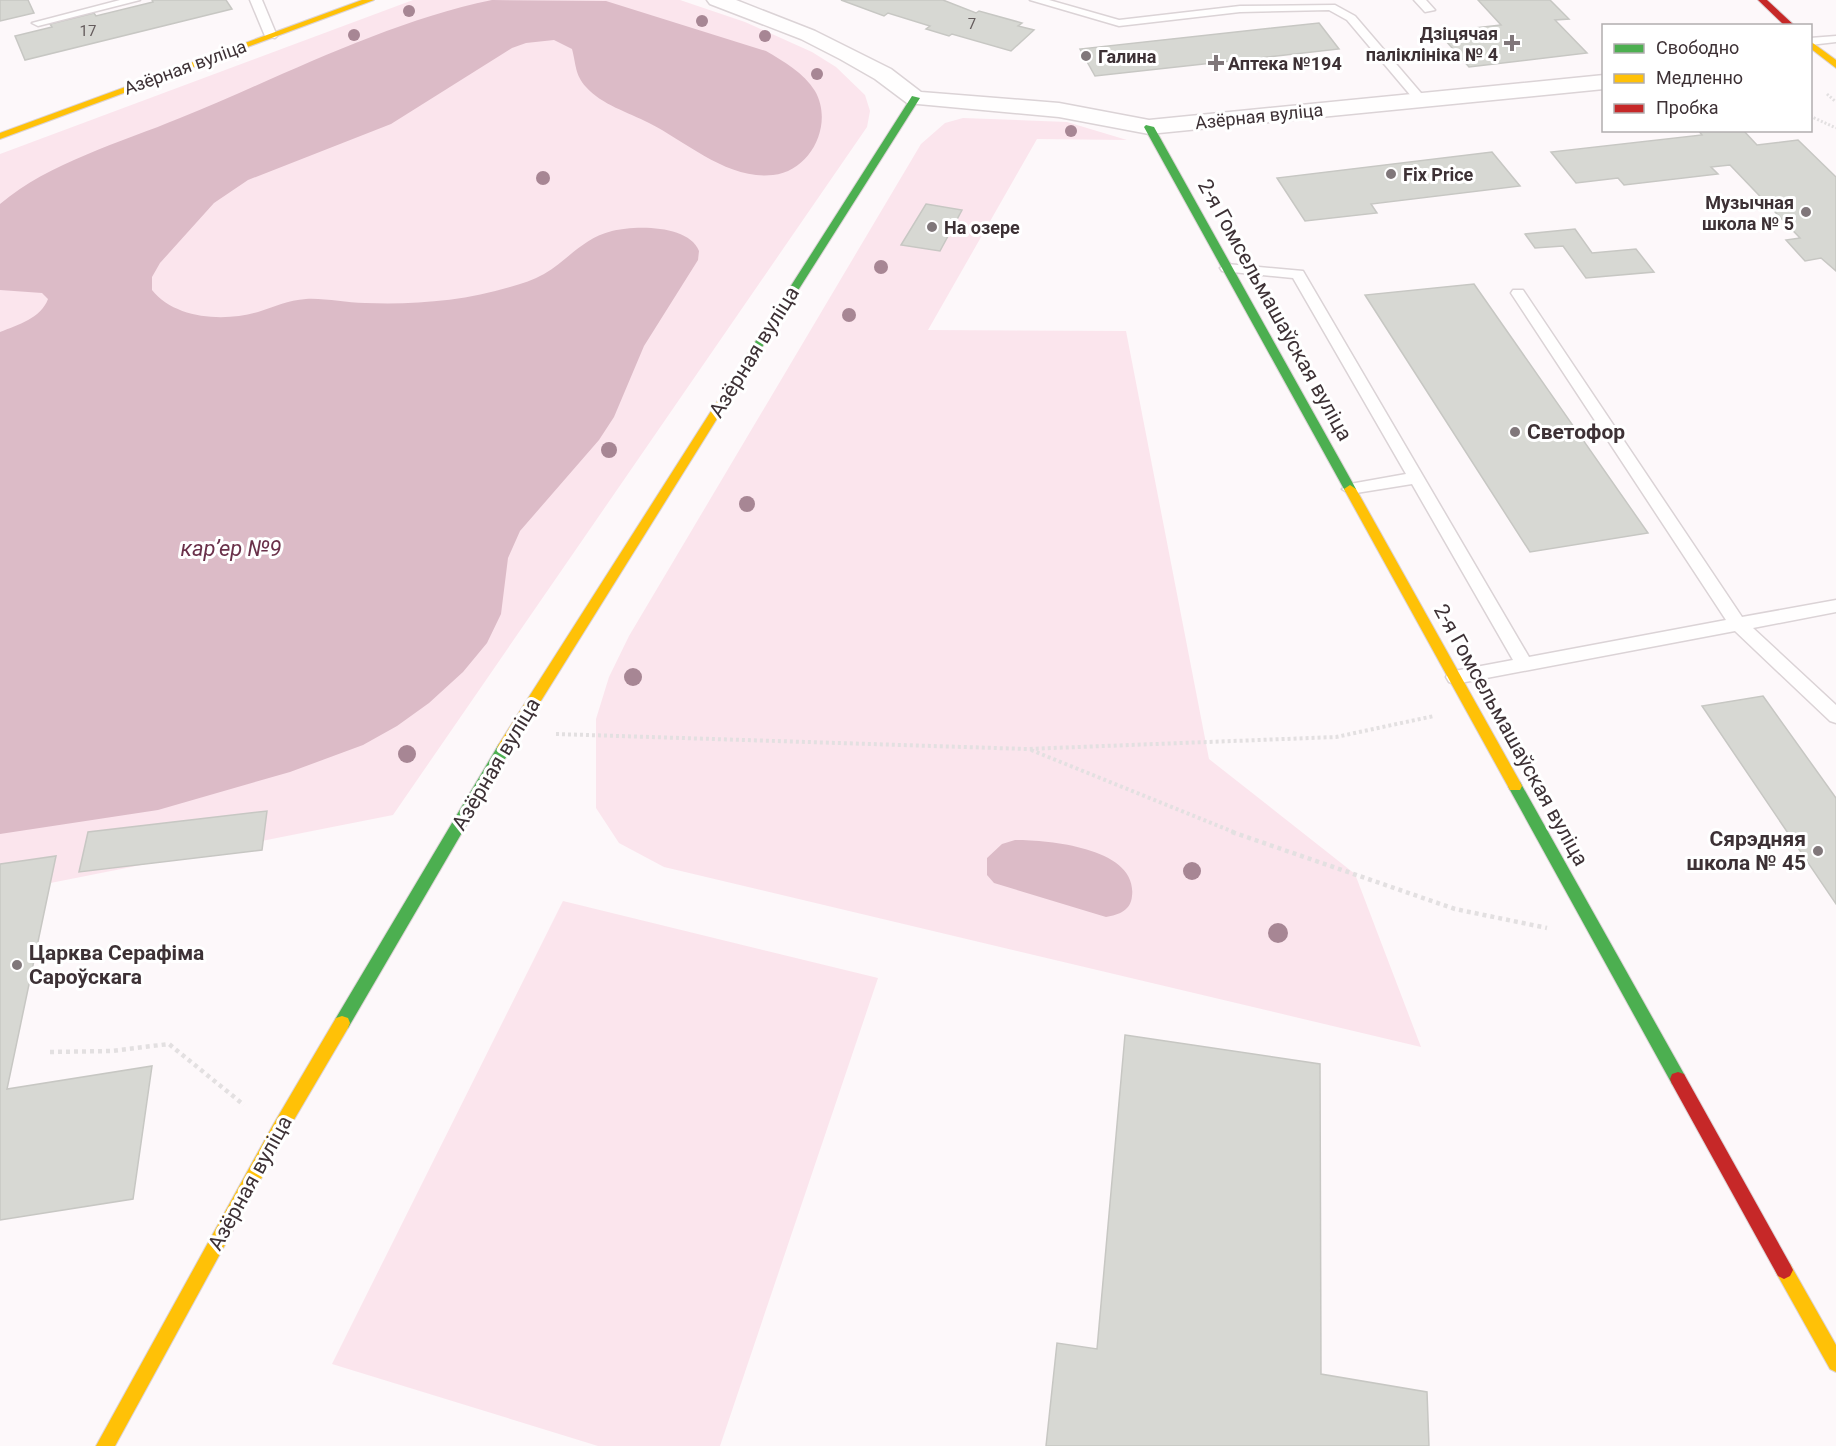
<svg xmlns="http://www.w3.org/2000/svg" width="1836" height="1446" font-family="Roboto,sans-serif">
<rect width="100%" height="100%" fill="#fdf8fa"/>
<!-- green -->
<path fill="#fbe5ed" d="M413,0H680L745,22L812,52L836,67L865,95L870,111L867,127L393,815L0,893V154Z
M963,118L1067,122L1127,140L1037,139L928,330L1126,331L1209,759L1355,874L1421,1047L664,867L619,843L596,808V719L609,677L629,636L921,144L945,123Z
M563,901L878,978L720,1446H598L332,1364Z"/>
<!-- water -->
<path fill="#dcbbc7" d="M492,0L606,1L766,51C783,61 804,73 815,91C834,124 811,171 773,175C727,180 687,142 649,123C628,112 602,105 586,87C575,75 576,64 572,49L554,40L526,43L512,48L391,124L248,180L214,203L160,263L152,277V290C175,319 224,322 258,312C274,307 288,300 306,299C326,298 345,303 365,303C412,305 464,301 510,287C521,284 533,280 544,274C568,260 583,238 612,231C636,225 689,225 699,251L698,260L644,346L614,417L599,440L520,531L508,558L501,614L487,643L463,672L429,703L397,726L363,745L290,772L158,810L0,834V332C18,325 41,318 48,299L42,293L0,290V204C50,162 120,143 180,118C281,77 385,22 492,0Z
M1015,840C1049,840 1138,848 1132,896C1131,910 1119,915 1106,917L994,883L987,875V858L1002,844Z"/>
<!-- building -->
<path fill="#d7d8d3" stroke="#c7c7c3" stroke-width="1.5" d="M0,0H28L34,13L0,21Z
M152,0H226L232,9L25,60L15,36L52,27L50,24L94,13L96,16L153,2Z
M841,0H943L976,13L979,11L1022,23L1018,26L1034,30L1011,51L952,34L949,36L926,29L930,26L888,13L884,16Z
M1478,0H1550L1569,19L1555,20L1587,53L1469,67L1438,32L1501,25Z
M1319,23L1339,49L1095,76L1080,49Z
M1698,130H1743L1757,145L1798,140L1836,177V271L1821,258L1805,261L1786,240L1800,238L1730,165L1711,167L1718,174L1624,185L1618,178L1576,183L1551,152L1702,135Z
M1492,152L1520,186L1371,204L1377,213L1305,221L1277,178Z
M926,204L962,210L940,251L901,245Z
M1575,229L1592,253L1636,249L1654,272L1586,278L1563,246L1535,248L1525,234Z
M1474,284L1648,533L1530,552L1365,295Z
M1763,696L1836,798V904L1702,706Z
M267,811L262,850L79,872L88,832Z
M56,856L7,1089L152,1066L133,1199L0,1220V864Z
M1125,1035L1320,1064L1321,1374L1427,1392L1429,1446H1046L1057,1343L1097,1349Z"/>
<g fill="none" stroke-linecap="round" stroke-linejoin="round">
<!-- lane casing -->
<g stroke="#dbd3d6" stroke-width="3">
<path id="lane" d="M120,0H140L38,26L32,23Z
M250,0H262L277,36L275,38L265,36Z
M1030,0H1049L1119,20L1240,6L1335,5L1355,16L1427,100L1417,103L1347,20L1329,10L1240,12L1119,26Z
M1414,0H1426L1435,10L1425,12Z
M1836,36V42L1810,45V38Z
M1227,264L1303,271L1529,657L1726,620L1511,293L1513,290H1523L1742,617L1836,600V612L1753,628L1836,705V723L1830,721L1735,631L1455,684L1449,682L1446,677L1449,672L1513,660L1412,484L1350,494L1342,489L1350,484L1406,474L1293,278L1222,271L1220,268Z"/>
</g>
<!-- street casing -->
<g stroke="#dbd3d6" stroke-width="3">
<path id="street" d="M707,0H736L815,31L891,69L921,92L1059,103L1149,120L1604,75V89L1149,134L1059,117L907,103L875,79L840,59L801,39L710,4Z"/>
</g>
<!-- fast casing -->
<g stroke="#dbd3d6" stroke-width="2">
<path id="fast" d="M912,96L920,98L752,363H744L743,361Z
M1146,125L1154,127L1356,489L1354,492H1346L1344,489L1144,127Z
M504,743L509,744L511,748L509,752L348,1028L342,1030L336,1028L334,1023L336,1018L499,744Z
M1515,780L1520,782L1684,1074L1686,1079L1684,1084L1678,1086L1672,1084L1510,790L1508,786L1510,782Z"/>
</g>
<!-- slow casing -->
<g stroke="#dbd3d6" stroke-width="2">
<path id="slow" d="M362,0H374L0,139V133Z
M1810,41L1836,60V68L1810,48Z
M748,358L753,361L509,752H499L497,748L499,744L743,361Z
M1350,485L1356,489L1520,782L1522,786L1520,790H1510L1344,489Z
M342,1016L348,1018L350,1023L348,1028L285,1135L115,1446H96L273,1125L336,1018Z
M1784,1261L1790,1264L1836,1345V1372L1830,1369L1778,1276L1775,1270L1778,1264Z"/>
</g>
<!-- jam casing -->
<g stroke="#dbd3d6" stroke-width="2">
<path id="jam" d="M1758,0H1767L1795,26H1785Z
M1678,1072L1684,1074L1790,1264L1793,1270L1790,1276L1784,1279L1778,1276L1672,1084L1670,1079L1672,1074Z"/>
</g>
<!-- path-far2 -->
<path stroke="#e3e0e1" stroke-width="3" stroke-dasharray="2 2" stroke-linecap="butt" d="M1827,94L1836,102
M1810,116L1836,128"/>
<!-- path-far1 -->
<path stroke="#e3e0e1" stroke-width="4" stroke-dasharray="3 3" stroke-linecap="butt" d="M556,734L1027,749L1336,737L1434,716
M1031,750L1236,833"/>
<!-- path -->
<path stroke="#e3e0e1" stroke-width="4.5" stroke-dasharray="4 4" stroke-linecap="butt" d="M1232,832L1455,909L1547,928
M50,1052L111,1051L169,1044L244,1105"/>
<!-- lane -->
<use href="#lane" fill="#fffefe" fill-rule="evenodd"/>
<!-- street -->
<use href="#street" fill="#fffefe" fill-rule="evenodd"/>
<!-- fast -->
<use href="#fast" fill="#4caf50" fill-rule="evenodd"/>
<!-- slow -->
<use href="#slow" fill="#ffc107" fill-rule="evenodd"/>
<!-- jam -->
<use href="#jam" fill="#c62828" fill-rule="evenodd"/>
</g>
<!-- trees -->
<g fill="#a78694">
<circle cx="409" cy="11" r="6"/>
<circle cx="702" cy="21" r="6"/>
<circle cx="354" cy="35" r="6"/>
<circle cx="765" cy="36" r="6"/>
<circle cx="817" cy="74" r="6"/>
<circle cx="1071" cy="131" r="6"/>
<circle cx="543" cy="178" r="7"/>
<circle cx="881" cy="267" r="7"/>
<circle cx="849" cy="315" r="7"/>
<circle cx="609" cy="450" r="8"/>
<circle cx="747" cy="504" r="8"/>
<circle cx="633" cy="677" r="9"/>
<circle cx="407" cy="754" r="9"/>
<circle cx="1192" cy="871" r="9"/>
<circle cx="1278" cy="933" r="10"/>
</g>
<!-- markers -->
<g fill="#80777a" stroke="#fff" stroke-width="2">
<path d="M1509 34h6v6h6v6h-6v6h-6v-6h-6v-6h6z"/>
<circle cx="1086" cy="56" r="6"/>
<path d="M1213 54h6v6h6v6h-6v6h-6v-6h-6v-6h6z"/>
<circle cx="1391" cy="174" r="6"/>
<circle cx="1806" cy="212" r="6"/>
<circle cx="932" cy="227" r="6"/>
<circle cx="1515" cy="432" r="6"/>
<circle cx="1818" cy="851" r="6"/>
<circle cx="17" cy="965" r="6"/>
</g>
<g text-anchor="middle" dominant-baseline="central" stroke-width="6" stroke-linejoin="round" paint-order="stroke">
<!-- far-number labels -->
<g font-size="15" fill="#645b5c">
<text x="972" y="24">7</text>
<text x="88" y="31">17</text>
</g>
<!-- far-poi labels -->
<g font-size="18" font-weight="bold" fill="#3d3135" stroke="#fff" text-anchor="start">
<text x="1498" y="33" text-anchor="end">Дзіцячая<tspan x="1498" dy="21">паліклініка № 4</tspan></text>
<text x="1098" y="56">Галина</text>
<text x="1228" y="63">Аптека №194</text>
<text x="1403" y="174">Fix Price</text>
<text x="1794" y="202" text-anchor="end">Музычная<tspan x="1794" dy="21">школа № 5</tspan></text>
<text x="944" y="227">На озере</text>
</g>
<!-- far-street labels -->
<g font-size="18" fill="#3d3135" stroke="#fff">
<text transform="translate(185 67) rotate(-20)">Азёрная вуліца</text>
<text transform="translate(1259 116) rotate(-6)">Азёрная вуліца</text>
</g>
<!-- street labels -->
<g font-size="21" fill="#3d3135" stroke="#fff">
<text transform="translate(1275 310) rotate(61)">2-я Гомсельмашаўская вуліца</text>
<text transform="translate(754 352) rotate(-58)">Азёрная вуліца</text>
<text transform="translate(1511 735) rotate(61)">2-я Гомсельмашаўская вуліца</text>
<text transform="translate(496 764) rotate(-59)">Азёрная вуліца</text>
<text transform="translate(250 1183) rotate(-61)">Азёрная вуліца</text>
</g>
<!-- poi labels -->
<g font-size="21" font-weight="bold" fill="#3d3135" stroke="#fff" text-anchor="start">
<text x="1527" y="432">Светофор</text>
<text x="1806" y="839" text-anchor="end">Сярэдняя<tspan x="1806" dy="24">школа № 45</tspan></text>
<text x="29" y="953">Царква Серафіма<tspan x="29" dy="24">Сароўскага</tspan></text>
</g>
<!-- water labels -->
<g font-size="22" font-style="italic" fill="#6a314a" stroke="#fff">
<text x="231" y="548">карʼер №9</text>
</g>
</g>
<!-- legend -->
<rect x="1602" y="24" width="210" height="108" fill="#ffffff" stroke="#b1adae" stroke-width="1.5"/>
<rect x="1614" y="44" width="30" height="9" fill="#4caf50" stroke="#b1adae" stroke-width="1.5"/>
<text x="1656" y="54" font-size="18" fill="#3d3135">Свободно</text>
<rect x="1614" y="74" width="30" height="9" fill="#ffc107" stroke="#b1adae" stroke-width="1.5"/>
<text x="1656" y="84" font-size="18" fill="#3d3135">Медленно</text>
<rect x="1614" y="104" width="30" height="9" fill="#c62828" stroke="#b1adae" stroke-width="1.5"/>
<text x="1656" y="114" font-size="18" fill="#3d3135">Пробка</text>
</svg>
